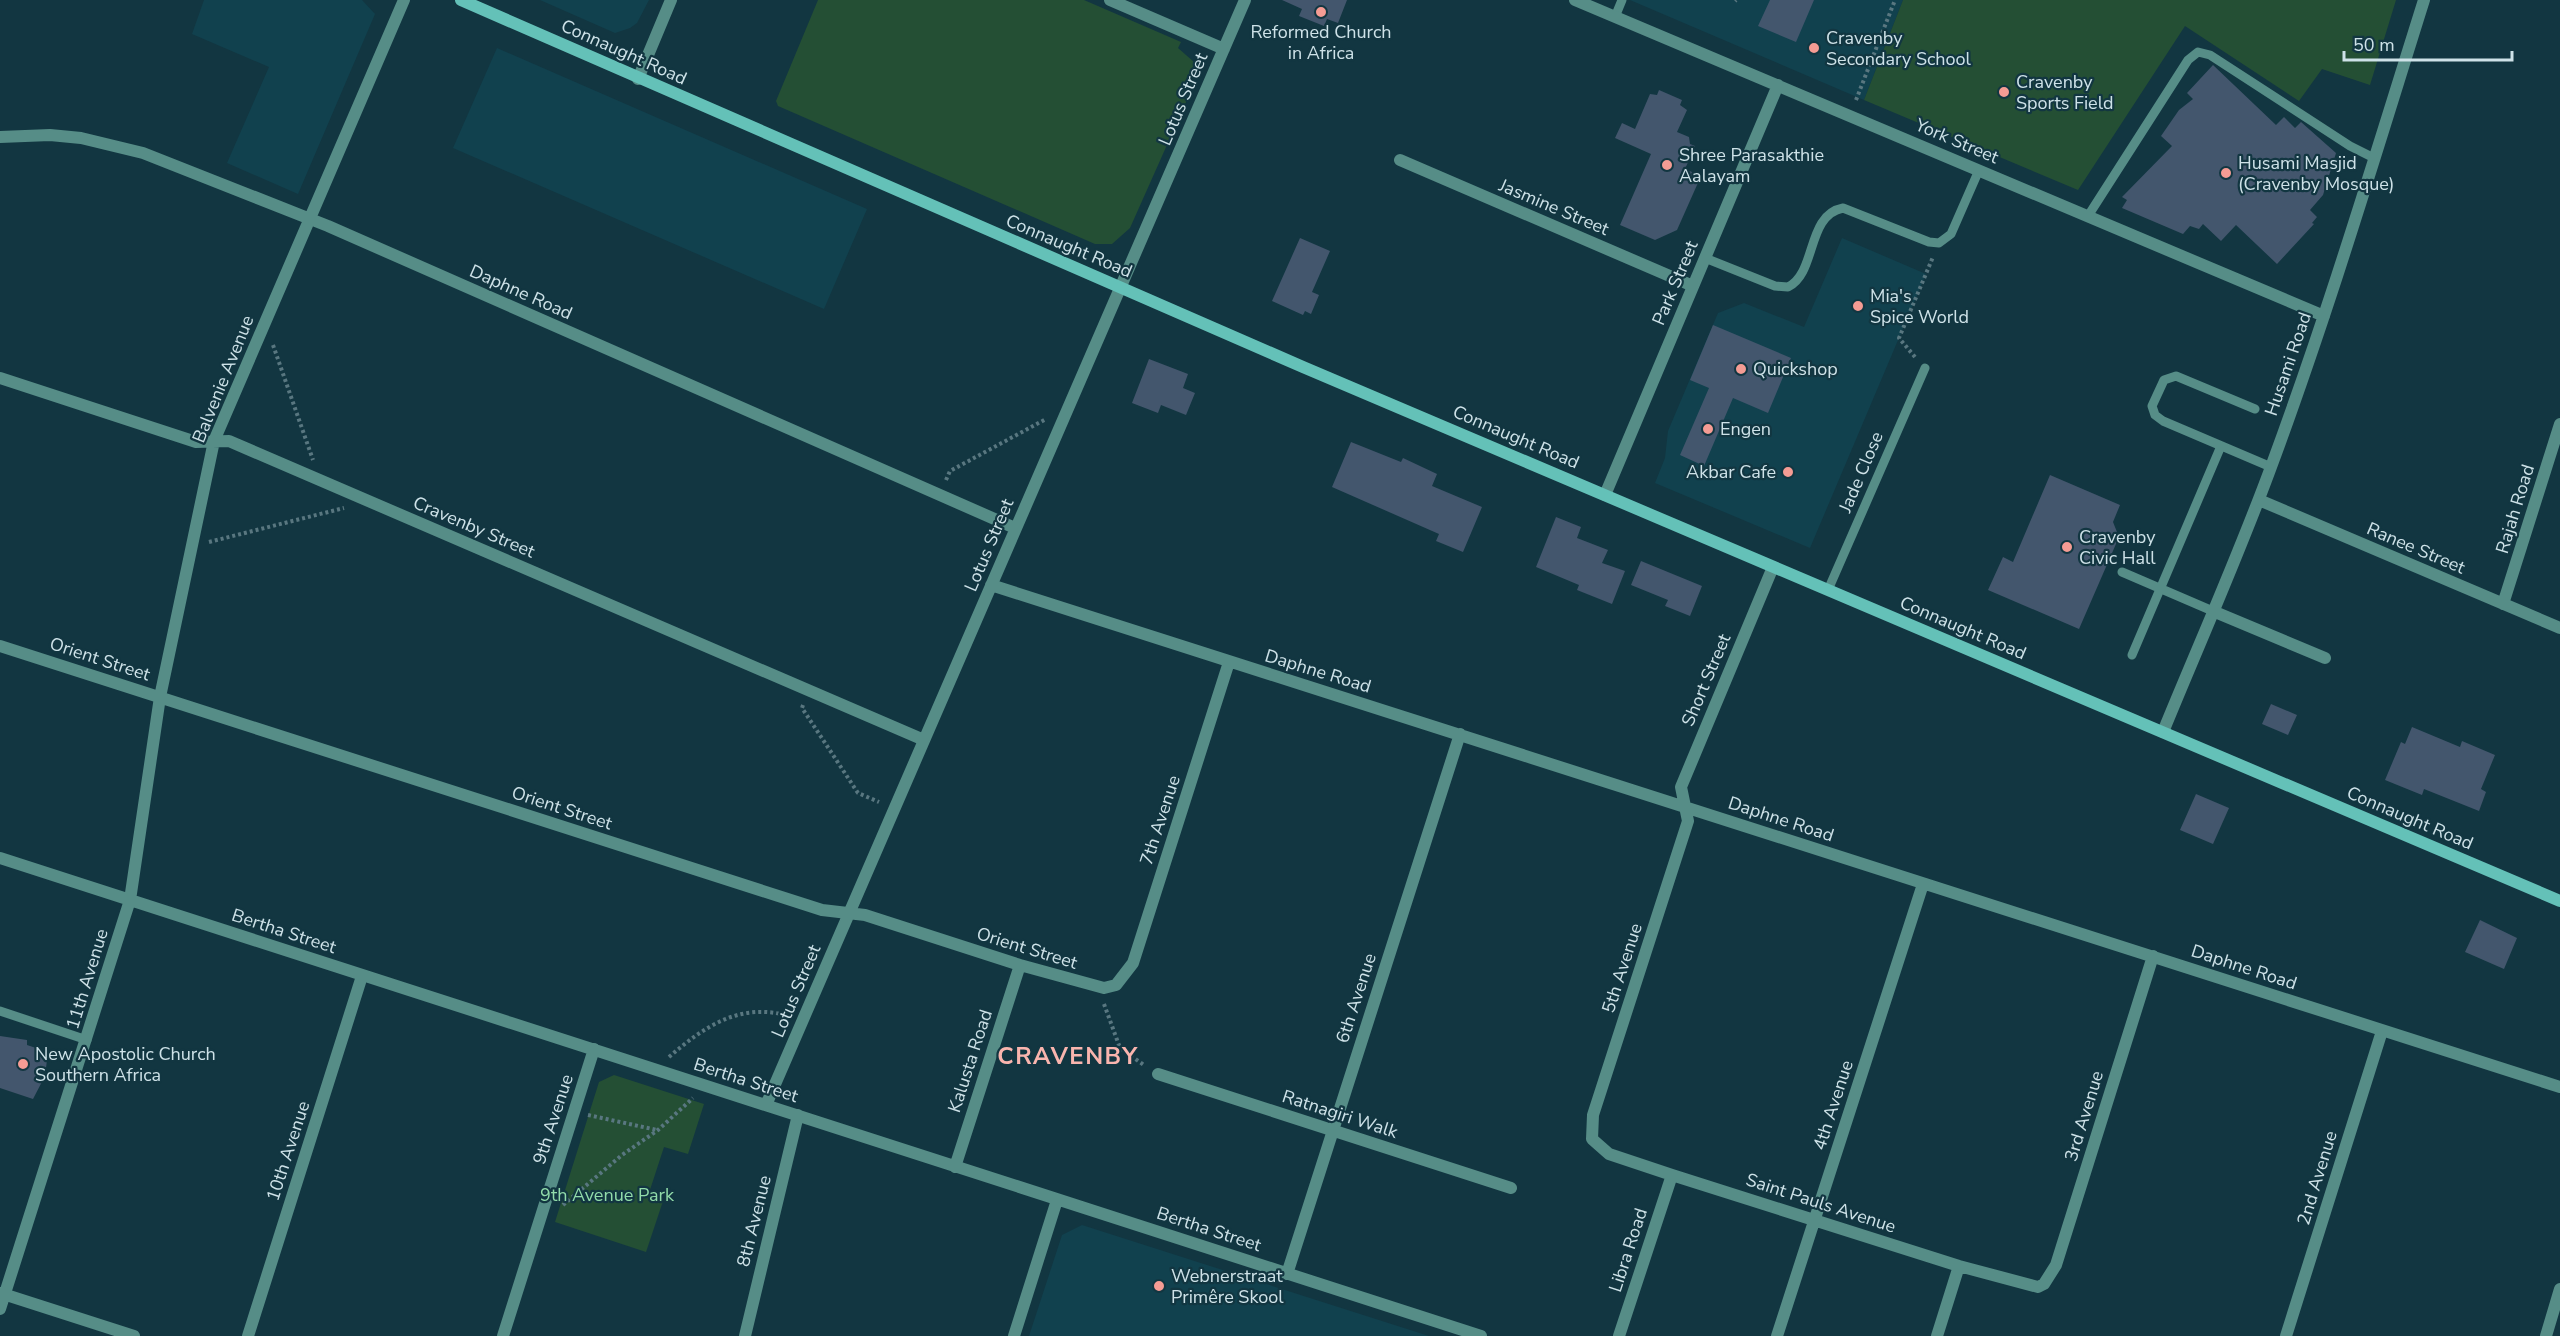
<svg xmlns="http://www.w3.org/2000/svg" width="2560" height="1336" font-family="'Nunito Sans',sans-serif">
<rect width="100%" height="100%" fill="#123641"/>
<!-- built -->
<path fill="#11414e" d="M204,0H362L375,14L298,194L227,163L269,67L192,34Z
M540,0H649L637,23L630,28L615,33Z
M1630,0H1903L1864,100Z
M497,48L867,209L824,309L453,148Z
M1842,238L1926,274L1810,548L1655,483L1665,458L1668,431L1718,313L1744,303L1804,327Z
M1082,1225L1429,1336H1029L1062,1235Z"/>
<!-- green -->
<path fill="#244f34" d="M818,0H1084L1181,42L1178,48L1194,62L1191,91L1130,228L1112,244H1095L778,106L776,101Z
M1903,0H2396L2370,85L2322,69L2299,101L2185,26L2078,190L1864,100Z
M614,1075L704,1104L688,1154L664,1147L648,1196L663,1201L646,1252L555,1222L599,1082Z"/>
<!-- building -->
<path fill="#43566d" d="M1282,0H1347L1338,23L1327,19L1324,26L1299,16L1302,9Z
M1770,0H1814L1796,42L1758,26Z
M2213,65L2276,125L2284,117L2295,128L2301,122L2336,153L2323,195L2310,210L2317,217L2312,223L2314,224L2277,264L2236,225L2221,241L2203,224L2199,229L2190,226L2183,234L2122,208L2127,200L2122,197L2172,146L2161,136L2179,110L2193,99L2187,93Z
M1659,90L1682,100L1680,105L1687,110L1677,132L1689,137L1690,144L1695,146L1685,169L1701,176L1677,230L1655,240L1620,225L1651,154L1615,138L1622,123L1635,129L1650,94L1657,95Z
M1300,238L1330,251L1312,292L1319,295L1311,314L1305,311L1303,315L1272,301Z
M1713,325L1791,358L1768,413L1733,398L1704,466L1680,455L1709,388L1690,380Z
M1149,359L1188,374L1183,388L1195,393L1186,415L1161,405L1158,413L1132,403Z
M1351,442L1401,462L1403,458L1437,474L1432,486L1482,507L1463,552L1436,541L1439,534L1332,487Z
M2050,475L2120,505L2113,522L2119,537L2079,629L1988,590L2003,557L2013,562Z
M1556,517L1581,527L1577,538L1608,550L1602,563L1625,571L1612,604L1577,590L1579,585L1536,567Z
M1641,561L1702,586L1690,616L1665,606L1668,600L1631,585Z
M2271,704L2297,715L2288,735L2262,724Z
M2412,727L2460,747L2462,741L2495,755L2481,789L2486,792L2479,811L2424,789L2422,795L2385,780L2401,742L2405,744Z
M2196,794L2229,808L2213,844L2180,830Z
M2480,920L2517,938L2504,969L2465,952Z
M0,1036L27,1040V1045L48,1052L45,1076L33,1099L0,1088Z"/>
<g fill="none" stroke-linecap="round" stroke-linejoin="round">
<!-- path -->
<path stroke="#597780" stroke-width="4" stroke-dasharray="3 3" stroke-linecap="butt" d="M1735,1L1736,0
M1856,100L1895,0
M273,345L313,460
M1915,357L1899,338L1933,257
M946,480L950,471L1046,419
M209,542L344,508
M803,705L802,708L858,793L879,802
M1104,1004L1120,1048L1144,1065
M669,1057C705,1026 740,1002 789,1016
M588,1115L657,1130
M563,1205L622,1155L658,1130L693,1098"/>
<!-- lane -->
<path stroke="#568d87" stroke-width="9" d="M1615,17L1622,0
M2088,216L2188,60L2198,52L2210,55L2350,146L2374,158
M1705,258L1775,286L1788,287C1817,273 1806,215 1843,208L1929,242L1939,243L1951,234L1979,170
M2255,409L2176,376L2164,380L2152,406L2155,415L2163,421L2271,467
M2122,572L2215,612
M1828,590L1925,368
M2132,655L2221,446
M0,1011L87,1040"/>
<!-- street -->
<path stroke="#568d87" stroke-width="12" d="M1110,0L1224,49
M1575,0L2324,316
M638,79L671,0
M0,137L50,135L81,138L143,153L328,226L1015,528
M1400,160L1693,286
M0,378L196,442L229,441L924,740
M1605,495L1778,85
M2259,500L2560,628
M1773,567L1681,787L1688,821L1593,1115L1592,1139L1609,1154L1672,1175L1959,1266L2038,1287L2044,1284L2056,1265L2153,956
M991,585L2560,1087
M2503,604L2560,424
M2215,612L2325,658
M0,646L822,910L865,915L1020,965L1104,988L1116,985L1133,963L1229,662
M2163,732C2199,644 2238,557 2271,467C2328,313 2375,156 2424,0
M0,858L1481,1336
M1158,1074L1511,1188
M766,1105L1245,0
M955,1167L1020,965
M1287,1274L1460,734
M0,1293L134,1336
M0,1309L130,900L160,697L214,441L404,0
M248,1336L362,976
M503,1336L594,1049
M745,1336L798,1115
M1014,1336L1057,1200
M1619,1336L1672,1175
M1777,1336L1923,884
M1937,1336L1959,1266
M2286,1336L2382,1031
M2546,1336L2560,1289"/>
<!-- secondary -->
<path stroke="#64c1b8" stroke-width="12" d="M461,0L1303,367L2560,901"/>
</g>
<!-- markers -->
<g fill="#f59c94" stroke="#123641" stroke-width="2">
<circle cx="1321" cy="12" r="6"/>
<circle cx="1814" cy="48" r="6"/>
<circle cx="2004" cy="92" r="6"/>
<circle cx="1667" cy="165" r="6"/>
<circle cx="2226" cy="173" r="6"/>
<circle cx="1858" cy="306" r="6"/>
<circle cx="1741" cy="369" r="6"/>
<circle cx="1708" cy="429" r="6"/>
<circle cx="1788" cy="472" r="6"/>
<circle cx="2067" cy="547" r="6"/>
<circle cx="23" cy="1064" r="6"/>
<circle cx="1159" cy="1286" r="6"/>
</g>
<g text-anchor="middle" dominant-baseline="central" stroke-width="4.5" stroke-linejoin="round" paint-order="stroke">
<!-- poi labels -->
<g font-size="18" fill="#cee2e8" stroke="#123641" text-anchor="start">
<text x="1321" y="32" text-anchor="middle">Reformed Church<tspan x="1321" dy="21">in Africa</tspan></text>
<text x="1826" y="38">Cravenby<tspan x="1826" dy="21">Secondary School</tspan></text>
<text x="2016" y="82">Cravenby<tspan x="2016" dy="21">Sports Field</tspan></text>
<text x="1679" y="155">Shree Parasakthie<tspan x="1679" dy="21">Aalayam</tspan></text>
<text x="2238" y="163">Husami Masjid<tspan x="2238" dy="21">(Cravenby Mosque)</tspan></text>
<text x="1870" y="296">Mia's<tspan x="1870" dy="21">Spice World</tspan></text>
<text x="1753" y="369">Quickshop</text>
<text x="1720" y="429">Engen</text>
<text x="1776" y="472" text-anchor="end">Akbar Cafe</text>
<text x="2079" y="537">Cravenby<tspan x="2079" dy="21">Civic Hall</tspan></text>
<text x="35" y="1054">New Apostolic Church<tspan x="35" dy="21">Southern Africa</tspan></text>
<text x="1171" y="1276">Webnerstraat<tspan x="1171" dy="21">Primêre Skool</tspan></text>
</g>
<!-- street labels -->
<g font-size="18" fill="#cee2e8" stroke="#123641">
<text transform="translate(624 52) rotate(24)">Connaught Road</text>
<text transform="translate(1183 99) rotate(-67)">Lotus Street</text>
<text transform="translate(1957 141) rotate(23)">York Street</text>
<text transform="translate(1554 207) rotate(23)">Jasmine Street</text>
<text transform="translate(1069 246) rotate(23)">Connaught Road</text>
<text transform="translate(1675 283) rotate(-67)">Park Street</text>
<text transform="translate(521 292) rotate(24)">Daphne Road</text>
<text transform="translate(2288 364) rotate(-71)">Husami Road</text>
<text transform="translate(223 379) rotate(-68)">Balvenie Avenue</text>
<text transform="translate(1516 437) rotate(23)">Connaught Road</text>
<text transform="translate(1861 472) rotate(-67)">Jade Close</text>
<text transform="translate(2515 509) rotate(-73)">Rajah Road</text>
<text transform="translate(474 527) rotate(23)">Cravenby Street</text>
<text transform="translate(989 545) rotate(-67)">Lotus Street</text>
<text transform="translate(2416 548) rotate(23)">Ranee Street</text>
<text transform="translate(1963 628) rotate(23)">Connaught Road</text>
<text transform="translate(100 659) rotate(18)">Orient Street</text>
<text transform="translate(1318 671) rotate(17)">Daphne Road</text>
<text transform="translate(1706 680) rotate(-67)">Short Street</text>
<text transform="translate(562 808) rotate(18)">Orient Street</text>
<text transform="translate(2410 818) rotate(23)">Connaught Road</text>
<text transform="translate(1781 819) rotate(18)">Daphne Road</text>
<text transform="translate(1160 820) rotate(-72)">7th Avenue</text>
<text transform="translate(284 931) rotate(18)">Bertha Street</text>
<text transform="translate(1027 948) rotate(17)">Orient Street</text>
<text transform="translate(2244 967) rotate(18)">Daphne Road</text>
<text transform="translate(1622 968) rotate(-72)">5th Avenue</text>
<text transform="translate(87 979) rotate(-73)">11th Avenue</text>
<text transform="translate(796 991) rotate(-67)">Lotus Street</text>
<text transform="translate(1356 998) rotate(-72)">6th Avenue</text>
<text transform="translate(970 1061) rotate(-72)">Kalusta Road</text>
<text transform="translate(746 1080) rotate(18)">Bertha Street</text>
<text transform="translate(1833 1105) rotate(-72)">4th Avenue</text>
<text transform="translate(1340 1114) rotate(18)">Ratnagiri Walk</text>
<text transform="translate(2084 1116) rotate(-73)">3rd Avenue</text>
<text transform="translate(553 1119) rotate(-72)">9th Avenue</text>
<text transform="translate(288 1151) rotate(-72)">10th Avenue</text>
<text transform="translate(2317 1178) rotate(-73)">2nd Avenue</text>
<text transform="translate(1821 1203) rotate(18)">Saint Pauls Avenue</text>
<text transform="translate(754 1221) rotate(-76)">8th Avenue</text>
<text transform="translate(1209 1229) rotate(18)">Bertha Street</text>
<text transform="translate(1628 1250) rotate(-72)">Libra Road</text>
</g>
<!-- park labels -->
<g font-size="18" fill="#92dcaa" stroke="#123641">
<text x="607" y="1195">9th Avenue Park</text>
</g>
<!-- district labels -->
<g font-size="24" font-weight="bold" letter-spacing="1.5" fill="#f9b5ae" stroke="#123641">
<text x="1068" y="1056">CRAVENBY</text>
</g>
</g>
<!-- scale -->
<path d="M2344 51v9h168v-9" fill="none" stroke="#cee2e8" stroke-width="3"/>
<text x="2353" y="51" font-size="18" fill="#cee2e8" stroke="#123641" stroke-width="4.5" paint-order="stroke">50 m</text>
</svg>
